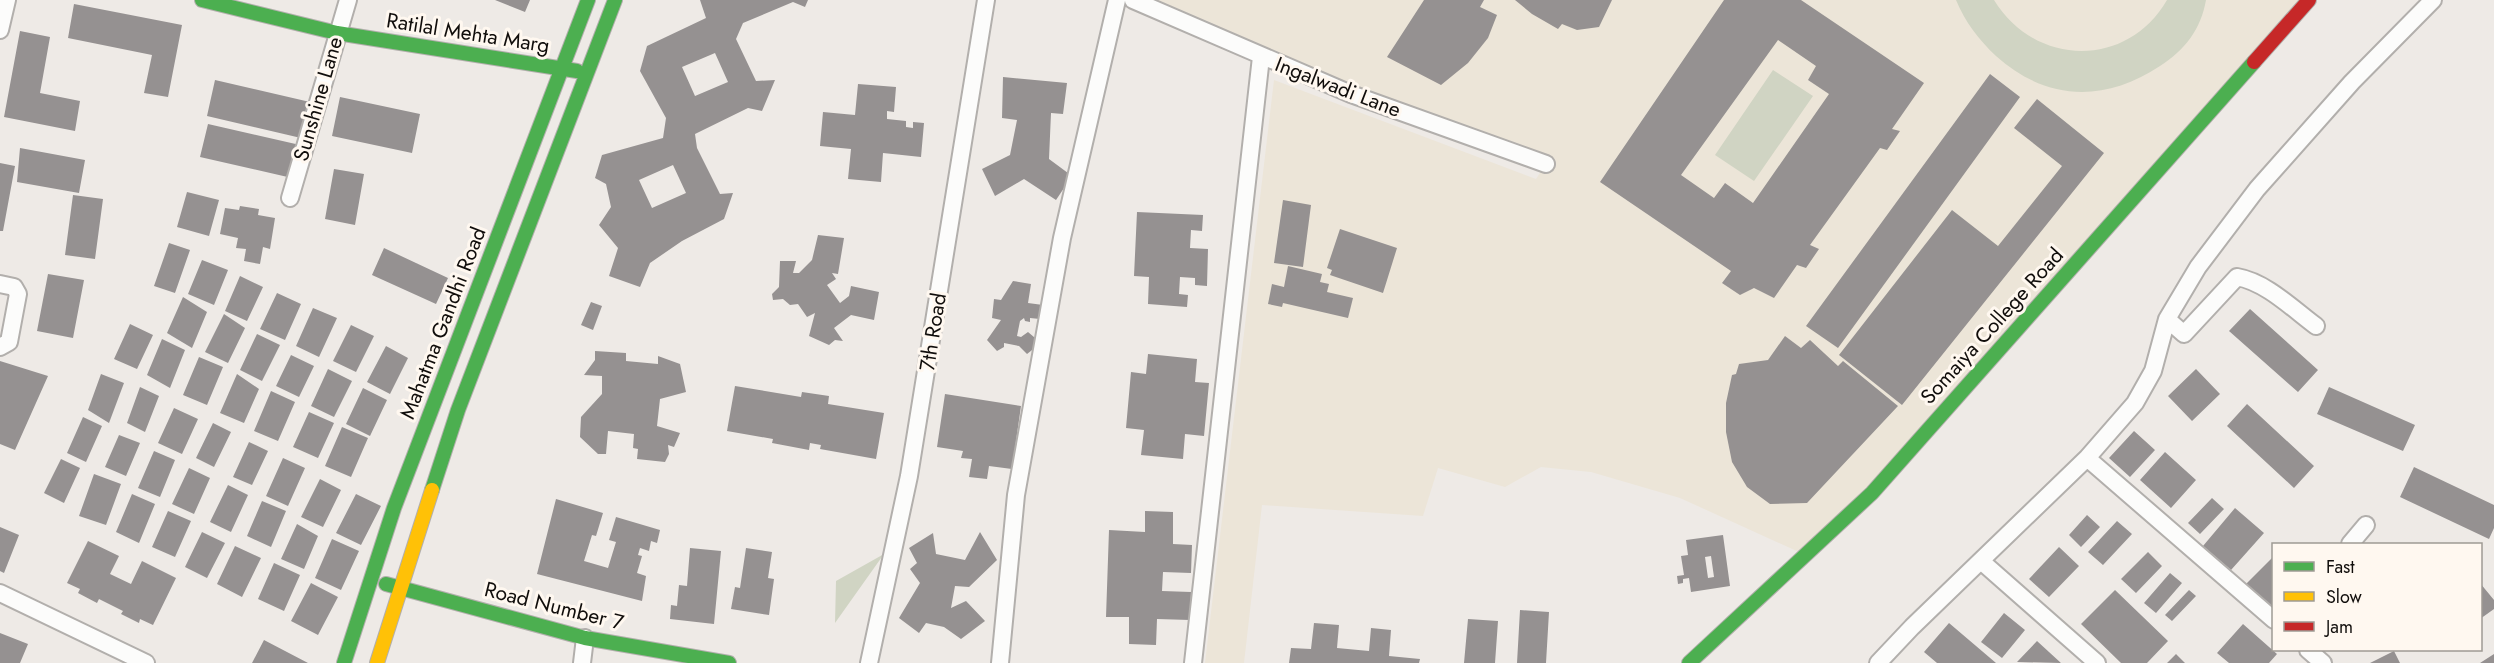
<svg xmlns="http://www.w3.org/2000/svg" width="2494" height="663" font-family="Jost,sans-serif">
<rect width="100%" height="100%" fill="#eeeae6"/>
<!-- education -->
<path fill="#ece5d8" d="M1141,0H2303L1868,488L1799,552L1680,498L1591,472L1541,467L1505,487L1438,468L1423,516L1262,505L1244,663H1205L1274,80L1536,179L1546,164L1353,91Z"/>
<!-- green -->
<path fill="#d0d4c3" d="M1956,0H1994C2035,67 2127,69 2167,0H2206C2201,29 2185,50 2160,66C2104,103 2046,101 1996,56C1979,40 1965,22 1956,0Z
M1773,70L1813,96L1754,181L1715,155Z
M884,554L835,623L836,581Z"/>
<!-- building -->
<path fill="#959191" fill-rule="evenodd" d="M495,0H530L525,12Z
M700,0H808L805,7L793,2L743,23L736,39L756,81L775,80L762,111L748,108L695,134L697,148L720,194L733,193L724,219L682,241L650,263L640,287L609,276L618,248L599,225L611,207L606,184L595,178L602,155L663,138L666,118L640,71L647,46L706,18ZM715,53L728,82L695,96L682,67ZM673,165L686,193L652,208L639,180Z
M1424,0H1484L1480,7L1497,15L1488,38L1468,63L1441,85L1387,57Z
M1515,0H1612L1599,27L1577,30L1562,24L1558,29L1532,14Z
M1724,0H1801L1924,83L1892,129L1900,131L1887,150L1880,148L1810,245L1819,249L1806,268L1797,265L1774,298L1754,288L1740,295L1722,283L1731,271L1600,182ZM1778,40L1816,66L1808,80L1829,94L1753,203L1725,183L1714,198L1681,175Z
M74,4L182,25L168,97L144,93L152,55L68,38Z
M20,31L50,37L40,93L80,101L75,131L4,117Z
M1990,74L2020,97L1838,348L1806,326Z
M1003,77L1067,83L1063,114L1051,113L1049,159L1072,176L1056,200L1024,179L995,196L982,169L1010,155L1017,120L1002,118Z
M215,80L310,102L301,138L207,116Z
M858,84L896,87L894,112L887,111V119L906,121V127L913,128V122L924,123L921,157L883,153L881,182L848,179L851,149L820,146L823,112L855,115Z
M340,97L420,114L412,153L332,136Z
M2037,99L2104,153L1902,405L1839,355L1952,210L1998,246L2062,166L2014,128Z
M208,124L300,145L292,178L200,157Z
M20,148L85,160L79,193L17,182Z
M0,163L15,166L3,231H0Z
M334,169L364,174L355,225L325,219Z
M187,192L219,200L209,236L177,227Z
M73,195L103,199L95,259L65,255Z
M1283,200L1311,205L1303,267L1274,263Z
M240,206L259,209L258,215L275,218L270,249L263,247L260,264L244,261L246,249L236,248L238,238L220,234L225,208L239,210Z
M1137,212L1203,215L1202,231L1191,230L1190,248L1208,249L1207,286L1195,285V278L1180,277L1179,294L1188,295L1187,307L1148,304L1149,277L1134,276Z
M1340,229L1397,248L1383,293L1330,275L1332,270L1327,268Z
M818,235L844,238L838,274L832,273L836,279L827,285L840,303L849,296L851,286L879,292L874,320L851,315L834,328L843,341L835,340L829,345L809,336L815,313L807,317L798,304L790,305L783,299L773,300L772,294L779,287L780,261H796L793,273H799L812,260Z
M169,243L190,250L175,293L154,286Z
M384,248L448,278L436,304L372,275Z
M202,260L228,270L214,305L188,294Z
M1288,266L1322,274L1320,282L1329,284L1327,292L1353,298L1348,318L1283,303L1282,307L1268,304L1272,284L1284,287Z
M48,274L84,280L73,338L37,331Z
M240,276L263,287L247,321L225,311Z
M1013,281L1031,284L1028,303L1043,305L1040,319L1030,318V322L1025,321L1024,318L1020,321L1017,336L1021,337L1028,332L1041,343L1027,354L1019,346L1004,343V347L997,351L987,340L1001,320L992,318L994,299L1001,300Z
M277,293L301,304L285,340L260,329Z
M183,297L207,312L192,348L167,333Z
M591,302L602,306L593,330L581,325Z
M313,308L337,318L319,357L296,346Z
M2250,309L2318,370L2298,392L2229,331Z
M224,314L245,328L228,363L205,352Z
M130,324L153,335L137,369L114,359Z
M351,325L374,336L356,372L333,361Z
M257,334L280,345L262,381L240,370Z
M1785,336L1801,348L1810,340L1838,366L1843,361L1898,406L1807,503L1770,504L1747,487L1732,462L1726,432V403L1732,375L1736,374L1739,364L1768,360Z
M162,339L185,350L170,388L147,375Z
M386,346L408,358L390,394L367,382Z
M595,351L626,353V361L658,364V356L680,364L686,392L660,399L657,426L680,433L674,447L668,445L669,454L665,462L637,459L638,449L633,448L634,434L608,431L606,454H598L580,437L581,417L602,394V376L584,375L595,360Z
M1148,354L1197,359L1195,382L1209,383L1204,436L1185,434L1183,459L1141,455L1144,430L1126,428L1131,372L1146,374Z
M291,355L314,366L299,397L276,386Z
M199,357L223,367L207,405L183,395Z
M0,361L48,376L15,450L0,444Z
M328,369L352,381L334,417L311,406Z
M2196,369L2220,394L2192,421L2168,396Z
M101,374L124,383L109,423L88,410Z
M237,374L259,389L244,423L220,413Z
M735,386L801,397L802,392L829,396L828,404L884,413L876,459L820,449L821,445L810,443L809,450L772,443L773,439L727,431Z
M140,387L159,396L145,432L127,423Z
M2329,387L2415,425L2403,451L2317,414Z
M363,388L387,400L370,436L346,424Z
M271,391L295,402L278,441L254,431Z
M945,394L1021,406L1012,469L989,466L987,479L969,477L972,459L961,458L963,451L937,447Z
M2247,404L2314,466L2294,488L2227,426Z
M174,408L198,419L182,454L158,443Z
M309,412L334,423L318,458L293,447Z
M83,417L102,426L86,462L67,453Z
M213,423L231,432L214,467L196,458Z
M342,427L368,438L351,477L325,466Z
M2134,431L2155,450L2130,477L2109,458Z
M119,435L140,443L126,476L105,467Z
M249,442L268,451L252,485L233,477Z
M154,451L175,460L160,497L138,488Z
M2165,452L2196,480L2171,508L2140,480Z
M283,458L305,468L288,506L266,496Z
M61,459L80,468L64,503L44,493Z
M2414,467L2494,505V528L2489,539L2400,497Z
M189,468L210,478L194,514L172,504Z
M94,474L121,484L106,525L79,516Z
M320,479L341,490L323,527L301,517Z
M228,485L248,495L231,532L210,522Z
M132,494L155,504L139,543L116,532Z
M356,494L381,506L361,545L336,533Z
M2212,498L2224,509L2200,534L2188,523Z
M556,499L603,513L596,536L592,535L584,561L608,568L616,542L609,540L616,517L660,530L657,543L651,541L649,551L640,548L638,555L642,556L637,573L646,576L642,601L537,574Z
M262,501L286,511L271,547L247,536Z
M2235,508L2264,533L2231,570L2203,546Z
M168,511L191,521L175,557L152,547Z
M1145,511L1173,512V544L1192,545L1191,573L1163,572L1162,591L1191,592L1190,620L1157,619L1156,645L1129,644V617H1106L1109,530L1145,532Z
M2087,515L2100,527L2081,547L2069,535Z
M2117,521L2132,534L2103,565L2088,552Z
M297,524L318,536L304,569L281,559Z
M0,527L19,535L4,573L0,571Z
M202,532L225,543L207,578L185,567Z
M980,532L997,560L969,587L955,586L951,608L966,601L985,621L961,639L944,627L926,623L919,633L899,618L920,583L910,569L917,563L909,548L933,533L936,554L965,560Z
M1723,535L1730,586L1691,592L1689,578L1683,579V583L1678,584L1677,576L1684,575L1681,556L1688,555L1686,540ZM1711,556L1714,577L1708,578L1705,557Z
M332,539L359,551L341,590L315,578Z
M88,541L119,556L110,574L131,584L142,561L176,578L153,625L140,619L139,623L121,614L123,611L99,599L97,603L78,593L80,589L67,583Z
M235,546L261,558L242,597L217,584Z
M2059,547L2079,566L2049,597L2029,579Z
M690,548L721,551L714,624L670,619L671,605L677,606L679,585L687,586Z
M746,548L772,552L768,578L774,579L769,615L731,609L735,587L740,588Z
M2148,552L2162,566L2136,593L2121,579Z
M2274,556V608L2272,610L2246,584Z
M274,563L300,575L284,611L258,599Z
M2170,573L2182,583L2156,613L2144,603Z
M311,583L338,597L318,635L291,621Z
M2480,583L2494,600V609L2480,619Z
M2115,590L2168,641L2147,663H2121L2081,624Z
M2189,590L2196,596L2172,621L2165,615Z
M1520,610L1549,612L1546,663H1517Z
M2004,613L2025,630L2002,658L1981,642Z
M1468,619L1498,621L1495,663H1464Z
M1314,623L1339,625L1337,648L1369,651L1371,628L1391,630L1389,656L1420,659L1419,663H1289L1291,648L1311,649Z
M1949,623L1996,663H1937L1924,652Z
M2243,624L2277,654L2269,663H2229L2217,653Z
M0,633L28,644L20,663H0Z
M264,640L308,663H252Z
M2037,641L2061,663L2017,662Z
M2394,651L2400,663H2370Z
M2176,654L2185,663H2167Z
M2494,654V663H2480Z"/>
<g fill="none" stroke-linecap="round" stroke-linejoin="round">
<!-- street casing -->
<g stroke="#b2afac" stroke-width="20">
<path id="street" d="M1133,0L1351,94L1546,164
M0,30L7,0
M290,198L348,0
M0,284L14,287L18,294L9,342L0,347
M2167,319L2184,334L2237,277C2266,282 2293,309 2316,326
M2087,458L2274,620
M2350,544L2366,525
M1981,561L2097,663
M0,593L146,663
M2308,650L2323,663
M582,663L585,638
M869,663L909,476L986,0
M1000,663L1016,495L1062,238L1117,0
M1193,663L1261,57
M1878,663L1912,627L2087,458L2135,403L2153,371L2167,319L2198,267L2257,189L2352,82L2433,0"/>
</g>
<!-- fast casing -->
<g stroke="#b2afac" stroke-width="16">
<path id="fast" d="M202,0L337,33L577,71
M432,490L458,410L615,0
M386,584L585,638L729,663
M344,663L394,508L588,0
M1689,663L1872,493L2254,62"/>
</g>
<!-- slow casing -->
<g stroke="#b2afac" stroke-width="16">
<path id="slow" d="M377,663L432,490"/>
</g>
<!-- jam casing -->
<g stroke="#b2afac" stroke-width="16">
<path id="jam" d="M2254,62L2309,0"/>
</g>
<!-- street -->
<use href="#street" stroke="#fcfcfb" stroke-width="16"/>
<!-- fast -->
<use href="#fast" stroke="#4caf50" stroke-width="14"/>
<!-- slow -->
<use href="#slow" stroke="#ffc107" stroke-width="14"/>
<!-- jam -->
<use href="#jam" stroke="#c62828" stroke-width="14"/>
</g>
<g text-anchor="middle" dominant-baseline="central" stroke-width="6" stroke-linejoin="round" paint-order="stroke">
<!-- street labels -->
<g font-size="21" fill="#100d0b" stroke="#fff8f0">
<text transform="translate(468 33) rotate(9)">Ratilal Mehta Marg</text>
<text transform="translate(1338 87) rotate(21)">Ingalwadi Lane</text>
<text transform="translate(318 99) rotate(-74)">Sunshine Lane</text>
<text transform="translate(443 323) rotate(-69)">Mahatma Gandhi Road</text>
<text transform="translate(1992 326) rotate(-48)">Somaiya College Road</text>
<text transform="translate(933 332) rotate(-81)">7th Road</text>
<text transform="translate(554 606) rotate(14)">Road Number 7</text>
</g>
</g>
<!-- legend -->
<rect x="2272" y="543" width="210" height="108" fill="#fff8f0" stroke="#9f9a94" stroke-width="1.5"/>
<rect x="2284" y="562" width="30" height="9" fill="#4caf50" stroke="#9f9a94" stroke-width="1.5"/>
<text x="2326" y="573" font-size="18" fill="#100d0b">Fast</text>
<rect x="2284" y="592" width="30" height="9" fill="#ffc107" stroke="#9f9a94" stroke-width="1.5"/>
<text x="2326" y="603" font-size="18" fill="#100d0b">Slow</text>
<rect x="2284" y="622" width="30" height="9" fill="#c62828" stroke="#9f9a94" stroke-width="1.5"/>
<text x="2326" y="633" font-size="18" fill="#100d0b">Jam</text>
</svg>
